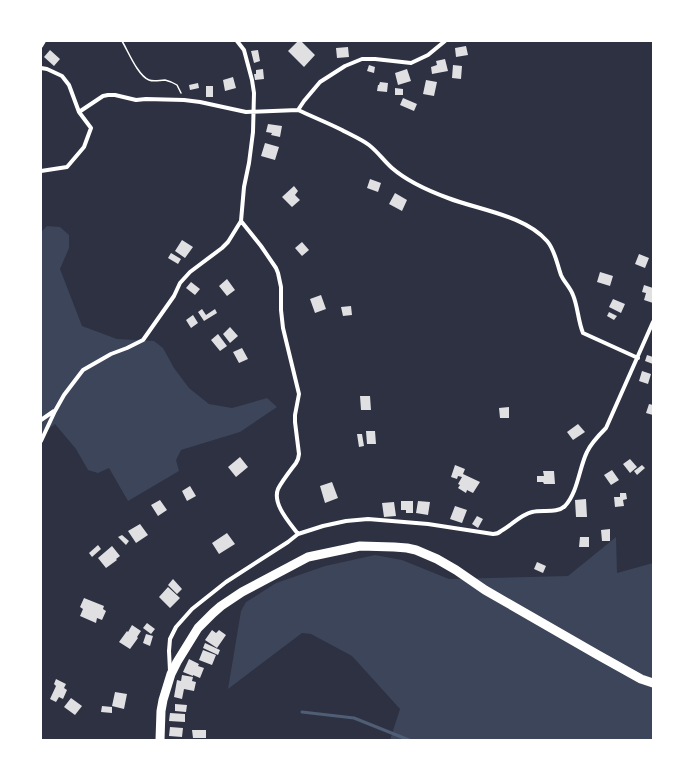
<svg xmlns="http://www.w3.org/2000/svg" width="694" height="781" font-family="Barlow,sans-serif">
<rect width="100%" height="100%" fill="#2d3142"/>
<!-- green -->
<path fill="#3c4559" d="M47,226L60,227L69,235V248L60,269L82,326L117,339L154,341L163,348L174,368L189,388L209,404L232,408L267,398L277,407L240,432L181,450L176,460L179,471L128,501L109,468L98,473L88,470L76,449L55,424L41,435V232Z
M616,537L617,573L653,563V740H390L400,709L352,656L311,634L302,633L228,689L241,611L246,602L276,583L325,566L375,555L402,560L449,579L568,576Z"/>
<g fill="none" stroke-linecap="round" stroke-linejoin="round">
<!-- stream -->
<path stroke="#4f5d75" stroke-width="3" d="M302,712L354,718L409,740"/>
</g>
<!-- building -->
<path fill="#e0e0e3" d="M298,41H301L315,55L304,67L288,51Z
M466,46L468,55L456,57L455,48Z
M348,47L349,57L337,58L336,48Z
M50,50L60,59L54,66L44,57Z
M258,50L260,61L254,63L251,51Z
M445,59L448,71L432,74L431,67L437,65L436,61Z
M369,65L375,67L374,73L367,71Z
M453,65L462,66L461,79L452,78Z
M263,69L264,79L255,80L254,74H256V70Z
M407,69L411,81L398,85L395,73Z
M233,77L236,88L225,91L223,80Z
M426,80L437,82L434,96L423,94Z
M380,82L388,83L387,92L377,91L378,85H379Z
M198,83L199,88L190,90L189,85Z
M206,86H213V97H206Z
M395,88L403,89V95H395Z
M403,98L417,104L414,111L400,105Z
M268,124L282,126L280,137L271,135L272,133L266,132Z
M265,143L279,147L275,160L261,156Z
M370,179L381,183L378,192L367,188Z
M294,186L298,191L295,195L300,200L292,207L282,197Z
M395,193L407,200L402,211L389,204Z
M182,240L193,247L185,258L175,251Z
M302,242L309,250L302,256L295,248Z
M171,253L181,259L178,264L168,258Z
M639,254L649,258L645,268L635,264Z
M600,272L613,276L610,286L597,282Z
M227,279L235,290L227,296L219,286Z
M191,282L200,289L195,295L186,288Z
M644,285L653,288V303L644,300L646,293L642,292Z
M321,295L326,309L315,313L310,299Z
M613,299L625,304L621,313L609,307Z
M351,306L352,315L343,316L341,307Z
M202,309L206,315L215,309L217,313L204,321L198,312Z
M609,312L617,316L614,320L607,316Z
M193,315L198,323L191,328L186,320Z
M230,327L238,336L230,343L223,334Z
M218,334L227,346L220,351L211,340Z
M242,348L248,359L239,363L233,352Z
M647,355L653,357V364L645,361Z
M642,371L651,374L648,384L639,381Z
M360,396H370L371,410H361Z
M649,404L653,405V415L646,413Z
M509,407V418H500L499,408Z
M578,424L585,432L573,440L567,432Z
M366,431H375L376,444H367Z
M357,434H362L364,446L359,447Z
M240,457L248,467L236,477L228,467Z
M630,459L637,467L630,473L623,464Z
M455,465L465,469L463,474L480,482L473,493L467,490L466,493L458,488L460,485L458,484L462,477L458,476L457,479L451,477Z
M642,465L645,468L637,475L634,471Z
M612,470L619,480L611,485L604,475Z
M543,471H554L555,484H544L543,482H537V476H544Z
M332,482L338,498L325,503L320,486Z
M190,486L196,496L187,501L182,491Z
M620,493H626L627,499L623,500L624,506L615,507L614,497H620Z
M586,499L587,517H576L575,500Z
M160,500L167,510L158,516L151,505Z
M401,501H413V513H406V510H401Z
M418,501L430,502L428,515L416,513Z
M394,502L396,516L384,517L382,503Z
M455,506L467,510L462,523L450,519Z
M477,516L483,519L478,528L472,524Z
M140,524L148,535L136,543L128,531Z
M610,529V541H602L601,530Z
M227,533L235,544L219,554L212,543Z
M122,535L129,541L126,545L118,537Z
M580,537H589V547H579Z
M98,545L101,549L92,557L89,553Z
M112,546L120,556L116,559L117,560L106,568L98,558Z
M537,562L546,566L543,573L534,569Z
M173,579L182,589L177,594L168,585Z
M168,587L180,598L170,608L159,597Z
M84,598L104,606L103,609L106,611L102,620L97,618L96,623L80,616L83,609L80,607Z
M147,623L155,629L151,634L143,628Z
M132,625L141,631L137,637L138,638L130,649L119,642L127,631L128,632Z
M212,630L216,633L219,630L226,635L217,648L205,640Z
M146,634L153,636L150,646L143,643Z
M205,643L220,650L218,655L203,648Z
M203,650L216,655L212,665L199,660Z
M189,659L199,664L198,666L204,668L200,678L193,675V676L183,672Z
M182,675L193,677L192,681L196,682L194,691L184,689L182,699L174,697L177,680L181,681Z
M56,679L66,684L64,688L67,690L63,699L59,697L56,702L50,699L56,686L54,684Z
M115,692L127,694L124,709L112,706Z
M71,698L82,706L75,715L64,707Z
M175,704L187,705L186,712L175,711Z
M102,706L112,707V713L101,712Z
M170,713L185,714V722L169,721Z
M170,727L183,728L182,737L169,736Z
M192,730H206V738H193Z"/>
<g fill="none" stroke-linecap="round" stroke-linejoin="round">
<!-- path -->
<path stroke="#fff" stroke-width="1.5" d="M122,41C128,51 138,76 149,80C154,82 160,80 165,80C169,81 174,83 177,85L181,93"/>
<!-- minor -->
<path stroke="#fff" stroke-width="4" d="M41,46L44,41
M41,68L47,69L62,76L69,85L79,112L91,128L84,147L67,167L41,171
M298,110C313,117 328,123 342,130C351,135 361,139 369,145C378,152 384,161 392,168C408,182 429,191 448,198C479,210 524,215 547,241C555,250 557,264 561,275C564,282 570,287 573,295C578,307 578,321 583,333L638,358
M79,112L103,96L108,95H115L136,100L146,99L184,100L200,102L246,112L298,110L304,101L320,82L345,66L362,59H375L411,63L428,55L445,41
M241,221L261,246L276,268L278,273L281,287V310L283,328L299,394L295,415V422L299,454L298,459L296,463C290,471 282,481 278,489C272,504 290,523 298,534
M41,420L54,411
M41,441L55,411L64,395L83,370L111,354L127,348L143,340L174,296L180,283L190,272L222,248L228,242L241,221L244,187L249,163L253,132L254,93L252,80L244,50L237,41
M170,671L169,651L170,639L176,627L192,609L226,582L288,542L298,534L323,526L346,521L368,519L428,524L493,534C496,534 499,533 501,531C512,525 520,515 532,512C542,509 557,514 565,506C578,492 579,468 587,452C591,443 599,435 606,428L653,322"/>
<!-- trunk -->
<path stroke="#fff" stroke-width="9" d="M160,740L161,711L163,700L171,674L177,662L198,628L213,613L221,606L242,592L308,557L360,546L394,547L407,548L416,550L437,559L456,570L485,590L598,655L641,679L653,683"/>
</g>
<!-- border -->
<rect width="694" height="781" fill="none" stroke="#ffffff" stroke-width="84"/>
</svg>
